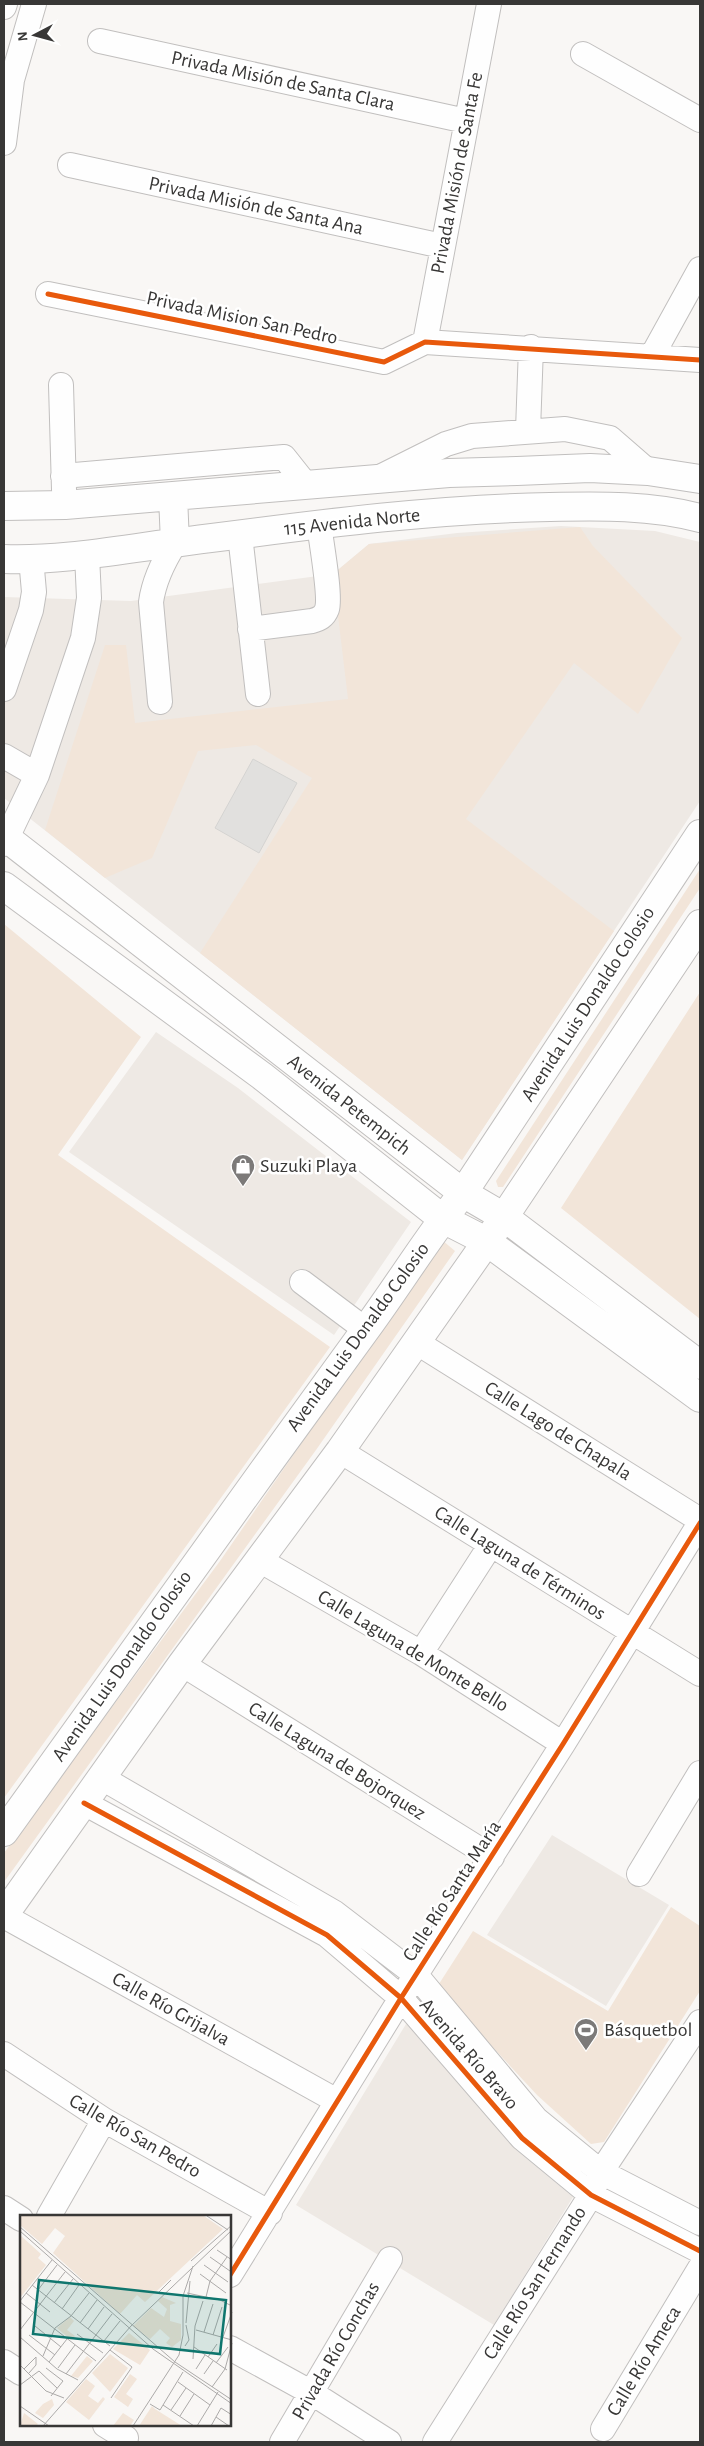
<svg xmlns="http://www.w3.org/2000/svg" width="704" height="2446" font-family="'Alegreya Sans',sans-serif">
<rect width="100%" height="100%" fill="#f9f7f5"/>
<!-- built -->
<path fill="#eee9e4" d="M561,526L655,531L700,542V801L462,1160L4,798V597L131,601L333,574L369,544L457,533Z
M156,1032L238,1088L411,1222L334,1335L69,1152Z
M552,1835L669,1905L606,2006L487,1935Z
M406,2024L413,2028L515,2149L573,2197L494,2325L296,2205Z"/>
<!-- green -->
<path fill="#f2e5d9" d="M580,527L593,546L682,638L638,714L574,663L466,819L614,931L462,1160L200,953L312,778L256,745L198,751L152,858L105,878L45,830L105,645H126L135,723L348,699L333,574L369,544Z
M700,869V888L503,1187H498L496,1181Z
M4,924L141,1037L58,1155L330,1347L4,1798Z
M700,992V1319L561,1208Z
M442,1240L455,1251L316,1450L4,1882V1853L220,1561Z
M671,1907L700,1926V1991L604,2142L591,2144L537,2095L437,1987L473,1931L608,2011Z"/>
<!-- building -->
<path fill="#e1e0de" stroke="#d4d3d1" d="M253,759L297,783L259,853L215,828Z"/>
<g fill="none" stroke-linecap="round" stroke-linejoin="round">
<!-- minor casing -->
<g stroke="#c1bfbe" stroke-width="26">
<path id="minor" d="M4,7L5,4
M100,41L466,121
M583,54L700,120
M4,143L12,80L34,4
M70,165L442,246
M48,294L384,362L425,342L700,360
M425,342L489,4
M652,356L700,269
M61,385L64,490
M528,430L531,347
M63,476L284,457L307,486
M382,476L446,444L472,436L565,429L610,438L648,471
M240,535L258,694
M250,629L312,621C319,619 324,617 327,609C331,596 321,541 319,524
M4,689L31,610L34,592L31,558
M160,702L151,602C154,580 163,562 175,543
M4,756L37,775
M4,844L37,775L83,638L89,598L87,555
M302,1282L366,1330
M416,1342L700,1520
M340,1451L700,1674
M261,1561L421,1653L563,1744
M421,1653L490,1546
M182,1664L492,1857
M102,1778L335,1913L416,1975L536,2119L601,2172L700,2223
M84,1803L327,1935L401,1998L522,2138L591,2195L700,2251
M639,1874L700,1773
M4,1916L337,2101
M4,2054L104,2120L270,2213
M4,2208L21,2219
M49,2216L104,2120
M230,2275L401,1998L563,1744L700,1523
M230,2348L312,2393L389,2442
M4,2362L21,2373
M105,2425L126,2438
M603,2429L700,2268
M282,2442L390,2259
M435,2442L591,2195L601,2172L700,2022"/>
</g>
<!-- major casing -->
<g stroke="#c1bfbe" stroke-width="30">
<path id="major" d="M173,496L175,543
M4,506L65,505L449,473L517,471L590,468L648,471L700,479
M4,559C60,561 118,550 173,543C298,527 424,509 550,507C600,506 651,505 700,518
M4,836L463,1193L504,1217L700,1365
M4,886L262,1076L443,1219L486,1241L700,1398
M4,1832C123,1665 243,1498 364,1332C398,1286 427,1238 463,1193L700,834
M4,1915L182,1664L340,1451L504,1217L700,924"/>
</g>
<!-- minor -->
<use href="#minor" stroke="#fefefe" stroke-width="24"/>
<!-- major -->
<use href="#major" stroke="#fefefe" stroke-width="28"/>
<!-- cycleway casing -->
<g stroke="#fff" stroke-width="8">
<path id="cycleway" d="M48,294L384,362L425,342L700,360
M84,1803L327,1935L401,1998L522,2138L591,2195L700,2251
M230,2275L401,1998L563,1744L700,1523"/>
</g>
<!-- cycleway -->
<use href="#cycleway" stroke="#e8590c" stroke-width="5"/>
</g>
<!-- icons -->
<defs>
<g id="shop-pin" transform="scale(1.25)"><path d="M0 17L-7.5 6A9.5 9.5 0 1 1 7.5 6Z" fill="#7c7a79" stroke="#fff"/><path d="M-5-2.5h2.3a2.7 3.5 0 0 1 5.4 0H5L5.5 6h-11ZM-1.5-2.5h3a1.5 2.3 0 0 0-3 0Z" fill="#fff"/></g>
<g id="stadium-pin" transform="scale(1.25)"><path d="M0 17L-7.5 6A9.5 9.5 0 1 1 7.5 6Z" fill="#7c7a79" stroke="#fff"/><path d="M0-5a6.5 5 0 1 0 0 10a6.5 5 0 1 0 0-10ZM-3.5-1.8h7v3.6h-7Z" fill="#fff"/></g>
</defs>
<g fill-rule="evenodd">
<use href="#shop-pin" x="243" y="1166"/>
<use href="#stadium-pin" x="586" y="2030"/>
</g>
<g text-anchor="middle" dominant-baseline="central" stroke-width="5" stroke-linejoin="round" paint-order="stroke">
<!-- street labels -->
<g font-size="20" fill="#383736" stroke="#fff">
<text transform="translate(283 81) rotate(12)">Privada Misión de Santa Clara</text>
<text transform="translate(457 173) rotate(-79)">Privada Misión de Santa Fe</text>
<text transform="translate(256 206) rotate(12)">Privada Misión de Santa Ana</text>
<text transform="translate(242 318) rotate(12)">Privada Mision San Pedro</text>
<text transform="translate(352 522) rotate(-6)">115 Avenida Norte</text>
<text transform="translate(588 1004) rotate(-57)">Avenida Luis Donaldo Colosio</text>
<text transform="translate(349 1105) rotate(38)">Avenida Petempich</text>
<text transform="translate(358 1337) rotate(-54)">Avenida Luis Donaldo Colosio</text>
<text transform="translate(558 1431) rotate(32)">Calle Lago de Chapala</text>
<text transform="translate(520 1563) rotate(32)">Calle Laguna de Términos</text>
<text transform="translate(413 1651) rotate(31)">Calle Laguna de Monte Bello</text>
<text transform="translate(122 1666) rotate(-55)">Avenida Luis Donaldo Colosio</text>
<text transform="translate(337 1761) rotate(32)">Calle Laguna de Bojorquez</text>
<text transform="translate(452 1891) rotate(-57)">Calle Río Santa María</text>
<text transform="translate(171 2009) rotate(29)">Calle Río Grijalva</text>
<text transform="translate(469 2054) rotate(49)">Avenida Río Bravo</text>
<text transform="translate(135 2136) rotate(30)">Calle Río San Pedro</text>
<text transform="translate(535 2283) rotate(-58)">Calle Río San Fernando</text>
<text transform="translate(336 2351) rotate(-60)">Privada Río Conchas</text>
<text transform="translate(644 2361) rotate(-59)">Calle Río Ameca</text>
</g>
<!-- poi labels -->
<g font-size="20" fill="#383736" stroke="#fff" text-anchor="start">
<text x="260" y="1166">Suzuki Playa</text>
<text x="604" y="2030">Básquetbol</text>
</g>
</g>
<!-- overview -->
<g transform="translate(20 2215)">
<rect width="211" height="211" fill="#f9f7f5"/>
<path d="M0,1H184L203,14L125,87L117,80L100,99L33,38L45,21L35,13L22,29L0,10ZM0,20L21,39L18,43L26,50L0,83ZM142,82L156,88L150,90V106L161,109V125L152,132L146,128L150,123L140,114L130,124L113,111L131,93L144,102L147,94L138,86ZM50,102L54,106L47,115L55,121L51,125L37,113ZM109,118L130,135L120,150L93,134ZM90,139L108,153L90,177L72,158ZM67,141L73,146L58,163L51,161ZM110,159L117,164L106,179L113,184L108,192L94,182ZM66,164L75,171L68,181L78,188L83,182L85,184L69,205L46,187ZM32,184L34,190L23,203L15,198L23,189ZM132,191L135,194L162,211H119ZM4,198L18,209L16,211H0ZM103,198L114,205L110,211H93Z" fill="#f2e5d9"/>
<path fill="none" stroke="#acaaa9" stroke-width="1" d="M187,1L208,15M0,12L155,147L212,185M0,16L133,134L212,189M196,24L212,10M197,35L212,45M190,42L210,56M171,46L196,24M184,50L208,67M180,59L206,78M12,70L90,131M18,75L37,50M139,77L151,65M6,78L30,97M167,78L200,85L212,91M186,82L190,66L207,42M0,86L32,45M0,87L76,146M34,88L53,64M42,94L59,70M60,108L77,85M166,108L170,66M15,111L41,132M68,114L84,92M0,115L45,57M176,115L212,125M184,117L193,89M57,119L83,138M9,120L35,140M193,120L202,92M0,122L37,154L58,165M203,122L212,97M84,126L100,106M165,131L169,125L166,110M174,132L207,155M90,135L112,152L91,183M23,141L35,113L51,101L69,78M188,142L197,129M173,144L175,111L183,86M29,147L47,124M196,148L208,132M0,150L26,176L44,183M26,153L43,166L31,181M38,153L55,130M4,154L16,142V150L9,158M176,154L185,140M46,159L92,99M184,159L193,146M158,167L190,190M0,170L19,156L37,173M192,172L205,154L212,128M130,189L140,195L163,157M143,190L174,211M0,191L29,211M151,195L166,173M160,201L174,179M196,202L209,211M23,211L111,111L212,15M113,211L159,140L163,120V81L173,51M177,211L198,177M191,211L201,193L212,200"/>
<path fill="#0f766e" fill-opacity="0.15" stroke="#0f766e" stroke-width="2.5" d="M19,65L206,85L200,139L13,119Z"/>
<rect width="211" height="211" fill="none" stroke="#383736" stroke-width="2.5"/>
</g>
<!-- border -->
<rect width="704" height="2446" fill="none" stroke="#383736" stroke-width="10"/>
<!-- north arrow -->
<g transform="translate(35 35) rotate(264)" stroke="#ffffff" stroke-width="4" paint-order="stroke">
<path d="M0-4L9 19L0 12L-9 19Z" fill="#383736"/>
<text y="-8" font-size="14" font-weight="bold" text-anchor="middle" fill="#383736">N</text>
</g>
</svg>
